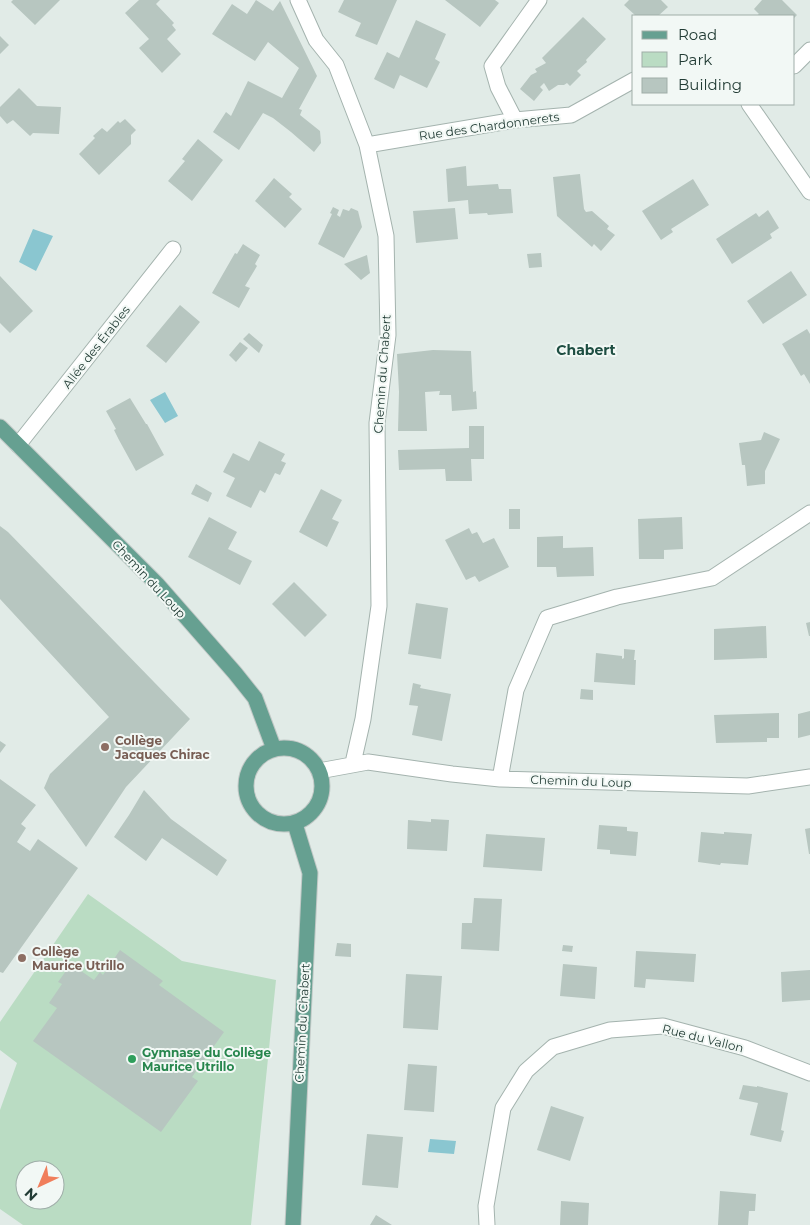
<svg xmlns="http://www.w3.org/2000/svg" width="810" height="1225" font-family="Montserrat,sans-serif">
<rect width="100%" height="100%" fill="#e1ebe7"/>
<!-- green -->
<path fill="#badcc3" fill-rule="evenodd" d="M88,894L182,961L276,980L251,1225H23L0,1209V1110L17,1063L0,1050V1022ZM25,1170H55V1200H25Z"/>
<!-- water -->
<path fill="#8ac6d0" d="M33,229L53,236L36,271L19,262Z
M165,392L178,416L165,423L150,400Z
M430,1139L456,1141L454,1154L428,1152Z"/>
<!-- building -->
<path fill="#b7c6c0" d="M13,0H60L35,25L11,2Z
M139,0H160L156,4L174,23L172,25L176,30L167,39L181,54L162,73L139,48L149,39L125,13Z
M256,0L273,11L280,1L317,76L299,109L302,110L300,115L320,131L321,143L314,152L291,132L273,118L263,113L239,150L213,132L226,112L231,116L248,81L282,98L299,68L268,42L255,61L212,34L232,4L247,14Z
M344,0H397L377,45L355,36L361,23L338,12Z
M445,0H495L499,3L480,27Z
M629,0H661L668,7L658,16H636L624,5Z
M762,0H782L797,15L794,18V16H756L759,14L754,9Z
M583,17L606,39L586,60L587,62L577,71L581,75L570,86L567,83L564,85H558L549,91L544,83L540,87L543,90L534,101L520,89L531,75L537,72L535,69L546,63L542,58Z
M416,20L446,34L435,59L440,62L427,88L400,75L394,89L374,79L387,52L399,58Z
M0,36L9,45L0,54Z
M19,88L37,106L61,107L59,134L33,133L30,136L13,120L7,124L0,116V107Z
M125,119L136,130L131,135V144L99,175L79,154L95,138L93,136L102,128L107,132L118,121L120,123Z
M198,139L223,160L192,201L168,181L185,161L182,159Z
M466,166L467,186L498,184L499,189H511L513,213L488,215L487,213L469,214L468,200L448,202L446,169Z
M580,174L584,209L586,212L592,211L609,226L607,229L615,235L601,251L594,244L592,247L557,216L553,177Z
M274,178L292,194L289,197L302,209L285,228L255,201Z
M693,179L709,205L671,229L673,232L661,240L642,211Z
M333,207L339,210L337,215L340,217L343,209L349,211L351,208L358,211L362,227L344,258L318,244L332,214L330,213Z
M455,208L458,239L416,243L413,211Z
M768,210L779,228L770,234L772,238L732,264L716,239L756,213L759,217Z
M243,244L260,255L255,264L257,266L245,286L250,288L239,308L212,293L235,253L237,254Z
M541,253L542,267L529,268L527,254Z
M367,255L370,273L361,280L344,264Z
M791,271L807,295L763,324L747,301Z
M0,276L33,311L10,333L0,323Z
M180,305L200,322L166,363L146,346Z
M807,329L810,334V384L804,374L801,376L782,344Z
M249,333L263,345L259,353L243,339Z
M240,342L248,348L236,362L229,355Z
M433,350L471,351L473,392L476,391L477,409L452,411L451,395H439L440,391L425,392L427,431H398L399,392L397,354Z
M130,398L146,424H147L164,455L136,471L119,440L114,430L116,429L106,411Z
M469,426H484V459H471L472,481H446L445,469L399,470L398,450L469,448Z
M764,432L780,439L765,471V484L747,486L745,465H742L739,443L761,440Z
M259,441L285,454L281,461L286,463L280,475L275,473L265,493L260,490L251,508L226,496L235,478L223,472L233,453L249,461Z
M196,484L212,493L208,502L191,494Z
M321,489L342,500L332,519L339,522L327,547L299,532Z
M509,509H520V529H509Z
M209,517L237,532L228,549L252,561L240,585L188,557Z
M682,517L683,549L664,550V559H639L638,519Z
M0,526L8,532L190,719L126,787L86,847L44,788L50,774L109,717L0,599Z
M469,528L472,534L477,532L483,543L494,538L509,567L479,582L475,576L466,580L445,540Z
M563,536V548L593,547L594,576L557,577L556,567H537V537Z
M294,582L327,615L305,637L272,604Z
M416,603L448,608L441,659L408,654Z
M810,622V636H809L806,623Z
M766,626L767,658L714,660V629Z
M624,649L635,650L634,660H636L635,685L594,682L596,653L622,656V659L624,658Z
M413,683L421,685L420,688L451,694L442,741L412,735L418,706L409,705Z
M581,689L593,690V700L580,699Z
M810,711V735L798,738V714Z
M779,713V738H767V742L716,743L714,715Z
M0,741L6,745L0,753Z
M0,779L36,805L21,824L26,828L17,842L30,851L38,839L78,868L3,973L0,972Z
M144,790L171,819L227,860L217,876L162,838L146,861L114,837L129,815Z
M431,819L449,820L447,851L407,849L408,820L431,822Z
M599,825L627,827V831L638,832L636,856L610,854V850L597,849Z
M810,828V854H809L805,829Z
M701,832L724,834V832L752,834L748,865L721,863L720,865L698,862Z
M486,834L545,838L542,871L483,867Z
M474,898L502,899L499,951L461,949L462,923H472Z
M337,943L351,944V957L335,956Z
M563,945L573,946L572,952L562,951Z
M120,950L163,981L159,985L224,1032L192,1077L198,1081L161,1132L33,1041L57,1008L49,1003L62,984L58,982L71,964L94,980L100,972L103,975Z
M636,951L696,954L694,982L646,979L645,988L634,987Z
M563,964L597,967L595,999L560,996Z
M810,970V1000L782,1002L781,972Z
M406,974L442,976L438,1030L403,1028Z
M408,1064L437,1066L434,1112L404,1110Z
M743,1085L757,1087V1086L788,1093L781,1130L784,1131L781,1142L750,1135L758,1103L739,1099Z
M551,1106L584,1117L570,1161L537,1150Z
M367,1134L403,1137L398,1188L362,1185Z
M720,1191L756,1194L755,1211H749L748,1225H718Z
M561,1201L589,1203L588,1225H560Z
M376,1215L392,1225H370Z"/>
<g fill="none" stroke-linecap="round" stroke-linejoin="round">
<!-- minor casing -->
<g stroke="#a4b3ae" stroke-width="17">
<path id="minor" d="M298,0L316,40L336,65L367,145L386,236L388,335L377,423L379,606L363,719L353,763
M794,66L810,50
M749,104L810,192
M515,120L498,87L492,66L539,0
M367,145L515,120L571,115L634,80
M18,445L173,249
M319,771L368,762L452,774L500,779L748,786L810,777
M500,779L516,690L547,618L617,597L712,578L810,513
M487,1225L486,1206L503,1108L526,1071L553,1047L610,1030L663,1026L745,1048L810,1073"/>
</g>
<!-- major casing -->
<g stroke="#c1c8c6" stroke-width="17">
<path id="major" d="M0,427L157,584L235,673L255,698L274,749
M246 786a38 38 0 1 1 76 0a38 38 0 1 1-76 0Z
M293,1225L310,873L295,824"/>
</g>
<!-- minor -->
<use href="#minor" stroke="#fff" stroke-width="15"/>
<!-- major -->
<use href="#major" stroke="#66a091" stroke-width="15"/>
</g>
<!-- markers -->
<g fill="#8d6e63" stroke="#f2f8f5" stroke-width="2">
<circle cx="105" cy="747" r="5"/>
<circle cx="22" cy="958" r="5"/>
</g>
<circle fill="#2e9e5b" stroke="#f2f8f5" stroke-width="2" cx="132" cy="1059" r="5"/>
<g text-anchor="middle" dominant-baseline="central" stroke-width="4" stroke-linejoin="round" paint-order="stroke">
<!-- street labels -->
<g font-size="12" fill="#223c35" stroke="#f2f8f5">
<text transform="translate(489 126) rotate(-8)">Rue des Chardonnerets</text>
<text transform="translate(96 347) rotate(-52)">Allée des Érables</text>
<text transform="translate(382 374) rotate(-86)">Chemin du Chabert</text>
<text transform="translate(149 579) rotate(47)">Chemin du Loup</text>
<text transform="translate(581 781) rotate(2)">Chemin du Loup</text>
<text transform="translate(302 1023) rotate(-87)">Chemin du Chabert</text>
<text transform="translate(703 1038) rotate(14)">Rue du Vallon</text>
</g>
<!-- education labels -->
<g font-size="12" font-weight="bold" fill="#785e54" stroke="#f2f8f5" text-anchor="start">
<text x="115" y="740">Collège<tspan x="115" dy="14">Jacques Chirac</tspan></text>
<text x="32" y="951">Collège<tspan x="32" dy="14">Maurice Utrillo</tspan></text>
</g>
<!-- leisure labels -->
<g font-size="12" font-weight="bold" fill="#27864d" stroke="#f2f8f5" text-anchor="start">
<text x="142" y="1052">Gymnase du Collège<tspan x="142" dy="14">Maurice Utrillo</tspan></text>
</g>
<!-- neighbourhood labels -->
<g font-size="14" font-weight="bold" fill="#1e4e42" stroke="#f2f8f5">
<text x="586" y="350">Chabert</text>
</g>
</g>
<!-- legend -->
<rect x="632" y="15" width="162" height="90" fill="#f2f8f5" stroke="#9fada8"/>
<rect x="642" y="31" width="25" height="8" fill="#66a091" stroke="#9fada8"/>
<text x="678" y="40" font-size="15" fill="#223c35">Road</text>
<rect x="642" y="52" width="25" height="15" fill="#badcc3" stroke="#9fada8"/>
<text x="678" y="65" font-size="15" fill="#223c35">Park</text>
<rect x="642" y="78" width="25" height="15" fill="#b7c6c0" stroke="#9fada8"/>
<text x="678" y="90" font-size="15" fill="#223c35">Building</text>
<!-- north arrow -->
<g transform="translate(40 1185) rotate(224)"><circle r="24" fill="#f2f8f5" stroke="#9fada8"/>
<path d="M0-4L9 19L0 12L-9 19Z" fill="#f07e5b"/>
<text y="-8" font-size="14" font-weight="bold" text-anchor="middle" fill="#223c35">N</text>
</g>
</svg>
